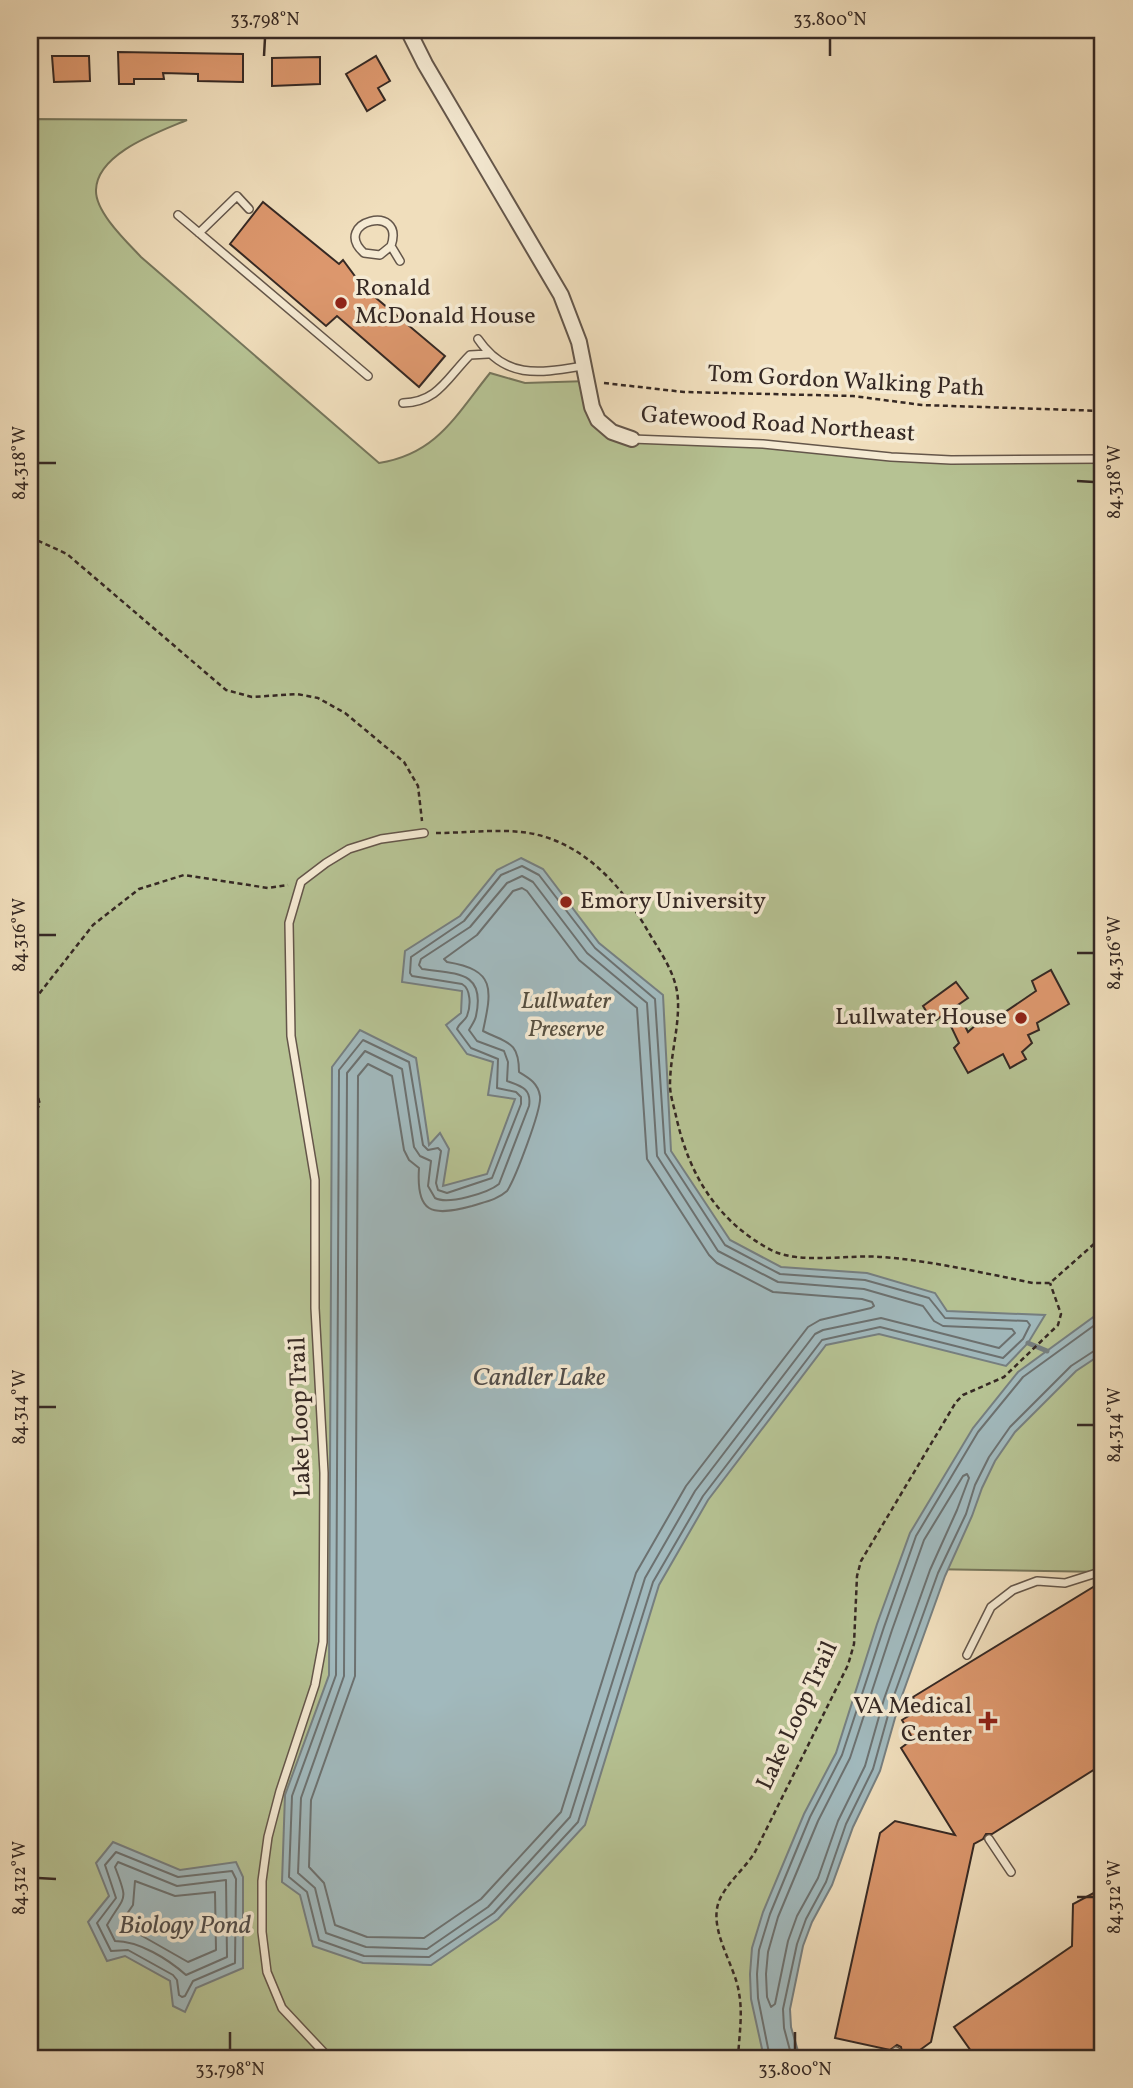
<svg xmlns="http://www.w3.org/2000/svg" width="1133" height="2088" font-family="Vollkorn,serif">
<rect width="100%" height="100%" fill="#f0debc"/>
<filter id="stains"><feTurbulence type="fractalNoise" baseFrequency=".00286" numOctaves="4"/><feColorMatrix values="0 0 0 0 .2 0 0 0 0 .09 0 0 0 0 .02 0 0 0 .5 -.17"/></filter>
<radialGradient id="worn" r=".72"><stop offset=".6" stop-color="#630" stop-opacity="0"/><stop offset="1" stop-color="#630" stop-opacity=".3"/></radialGradient>
<!-- green -->
<path fill="#b6c293" stroke="#76765c" stroke-width="2" d="M30,119L187,120C159,132 97,153 96,190C95,212 127,242 141,257L379,463C437,454 456,415 490,373L525,383L588,381L598,420L632,439L763,444L891,457L1103,459V1572L925,1569L811,1867L779,2058H30Z"/>
<!-- water -->
<path fill="#a1b9bd" stroke="#767f80" stroke-width="2" d="M521,858L543,869L599,943L663,995L671,1151L730,1240L781,1267L867,1273L935,1293L947,1311L1045,1315L1028,1343L1006,1366L879,1334L826,1345L708,1500L659,1585L585,1825L498,1919L431,1965L363,1963L313,1946L300,1895L282,1882L285,1795L329,1675L332,1067L360,1030L416,1058L429,1145L440,1133L449,1149L443,1186L487,1174L515,1099L488,1095L493,1062L467,1054L446,1025L461,1013L462,991L402,982L405,951L460,916L497,870Z
M1103,1310V1353L1076,1371L1015,1432L995,1461L982,1488L972,1516L945,1576L899,1704L880,1771L853,1827L832,1885L812,1922L803,1946L790,2009L791,2027L800,2058H764L751,1999L750,1974L752,1948L763,1912L804,1814L836,1753L877,1624L910,1533L973,1428L1018,1372Z
M113,1842L180,1870L236,1862L243,1877V1968L196,1988L185,2012L173,2006L170,1981L125,1956L107,1961L88,1922L109,1896L96,1863Z"/>
<g fill="none" stroke-linecap="round" stroke-linejoin="round">
<!-- shore -->
<path stroke="#6c7170" stroke-width="2" d="M522,866L539,875L595,948L655,999L665,1153L725,1245L780,1274L865,1280L929,1298L945,1318L1027,1321L1030,1325L1023,1339L1003,1358L880,1327L822,1340L703,1496L653,1582L578,1822L494,1913L429,1957L364,1956L319,1940L307,1892L289,1877L292,1796L336,1675L339,1070L363,1040L409,1062L423,1145L428,1150L438,1148L441,1151L436,1183L438,1190L447,1193L492,1178L521,1104V1097L516,1092L497,1088L498,1059L471,1048L457,1029C459,1023 465,1021 467,1016C471,1006 471,989 462,984L412,976L410,973L411,957L464,921L501,875Z
M522,876L533,882L587,953L647,1003L657,1156L718,1251L778,1282L864,1289L923,1306L934,1321L943,1326L1012,1329L1015,1333L999,1348L881,1318L823,1330L815,1334L695,1491L645,1578L570,1817L488,1907L427,1949L366,1947L326,1933L315,1888L298,1873L301,1798L344,1676L347,1073L365,1051L402,1069L414,1147L420,1156L431,1161L428,1186L435,1198C448,1205 488,1193 499,1184L529,1106C532,1088 520,1086 507,1081L508,1062L504,1051L477,1041L469,1030C471,1026 475,1021 476,1016C486,970 455,974 422,969L419,965L421,959L470,927L507,883Z
M522,888L527,891L579,960L637,1008L647,1159L709,1255L717,1263L773,1292L862,1299L872,1302L874,1306L871,1308L820,1320L808,1327L686,1486L636,1573L561,1812L481,1899L424,1938L367,1937L335,1925L324,1883L309,1867L311,1800L355,1676L358,1076L368,1064L392,1076L404,1150L409,1160L419,1168C416,1213 431,1217 472,1206C484,1202 497,1200 507,1191C515,1179 542,1109 540,1096C538,1083 529,1078 519,1072C519,1040 506,1043 483,1031C492,989 496,970 447,962L444,959L477,935L513,891Z
M967,1474L969,1478L957,1510L930,1570L884,1699L865,1766L838,1821L818,1878L797,1916L788,1941L775,2004L771,2007L767,1997L766,1974L768,1952L778,1917L818,1821L850,1758L892,1630L924,1540L963,1476Z
M116,1852L178,1877L232,1871L236,1879L235,1963L193,1981L185,1996L182,1997L179,1995L177,1980L173,1975L128,1950L111,1951L97,1923L116,1898L105,1865Z
M118,1862L177,1886L226,1880L227,1957L186,1975C168,1959 139,1941 115,1941L107,1925C125,1894 129,1903 115,1867Z
M135,1881L175,1896L215,1892L216,1950L188,1962L137,1933L121,1929L120,1924L133,1905Z
M770,2058L758,1998L757,1974L759,1950L770,1914L810,1817L842,1755L884,1627L916,1536L978,1432L1023,1377L1103,1319
M792,2058L784,2028L783,2009L797,1944L806,1919L826,1882L846,1824L873,1769L892,1701L938,1573L966,1514L975,1485L989,1457L1010,1427L1071,1366L1097,1349L1103,1347"/>
<!-- stream -->
<path stroke="#767f80" stroke-width="5" d="M1028,1343L1047,1351"/>
</g>
<!-- building -->
<path fill="#dc976d" stroke="#362924" stroke-width="2" d="M118,52L243,54V82L198,81V74L163,73L164,79H134V84H119Z
M52,56H89L90,81L54,82Z
M376,56L390,81L378,88L385,100L367,111L346,74Z
M320,57V84L272,86V58Z
M263,202L339,264L343,260L363,287L445,356L419,387L337,316L326,326L230,244Z
M1051,970L1069,1004L1037,1023L1039,1030L1028,1035L1032,1043L1022,1052L1026,1059L1010,1068L1003,1054L968,1073L954,1048L959,1043L947,1018L962,1020L968,1032L979,1022L989,1023L1036,991L1032,981Z
M956,982L968,998L933,1022L923,1006Z
M1103,1581V1764L992,1834H986L983,1839L974,1844L931,2042L913,2055L902,2052L901,2047L897,2045L890,2050L835,2038L880,1833L895,1821L955,1835L901,1748L913,1739L902,1720L920,1709L913,1697Z
M1103,1888V2058H976L954,2027L1072,1946L1073,1904Z"/>
<g fill="none" stroke-linecap="round" stroke-linejoin="round">
<!-- lane casing -->
<g stroke="#64564a" stroke-width="10">
<path id="lane" d="M178,215L368,376
M199,233L237,196L249,209
M391,246L380,255L364,253C330,222 406,202 391,246L400,261
M478,339C506,380 540,373 583,366
M403,403C438,402 447,378 470,355L488,354
M632,439L763,444L891,457L951,460L1103,459
M967,1655L991,1607L1013,1590L1037,1581L1065,1583L1103,1571
M989,1839L1011,1872
M329,2058L282,2008L267,1972L262,1932V1881L268,1837L280,1791L315,1685L323,1642L324,1473L315,1308V1180L291,1036L289,923L301,882L326,863L349,849L381,839L424,833
M894,2058L896,2051"/>
</g>
<!-- street casing -->
<g stroke="#64564a" stroke-width="18">
<path id="street" d="M408,30L425,64L561,295L579,342L592,407L598,420L612,432L632,439"/>
</g>
<!-- path -->
<path stroke="#362924" stroke-width="2.5" stroke-dasharray="5 3.5" stroke-linecap="butt" d="M604,383L684,392L853,396L922,405L1103,411
M30,537L67,554L226,690L252,697L297,694L318,698L345,713L404,762L418,786L422,821
M436,833C464,833 494,829 521,832C580,838 622,885 649,933C662,955 677,975 678,1001C679,1029 670,1057 670,1085C670,1095 674,1107 676,1116C689,1175 717,1221 771,1250C800,1265 849,1254 882,1257C933,1261 983,1273 1033,1283H1050L1103,1236
M30,1034L35,999L93,925L139,889L184,875L268,888L288,885
M30,1065L40,1105L30,1116
M738,2058C739,2037 743,2014 739,1993C735,1963 704,1925 722,1895C731,1879 746,1867 755,1852L848,1665L854,1644L857,1576L861,1561L956,1402L963,1395L1004,1377L1058,1325L1061,1314L1050,1283"/>
<!-- lane -->
<use href="#lane" stroke="#f5ead3" stroke-width="7"/>
<!-- street -->
<use href="#street" stroke="#f5ead3" stroke-width="14"/>
</g>
<!-- ticks -->
<path fill="none" stroke="#362924" stroke-width="2.5" d="M264,56L265,38M830,56V38M38,463H56M1077,481L1094,482M38,935H56M1077,953H1094M38,1407H56M1077,1425H1094M38,1878L56,1879M1077,1897H1094M230,2050V2032M795,2050V2032"/>
<!-- markers -->
<g fill="#8f2418" stroke="#f5ead3" stroke-width="2.5">
<circle cx="341" cy="303" r="7"/>
<circle cx="566" cy="902" r="7"/>
<circle cx="1021" cy="1018" r="7"/>
<path d="M984.5 1710.5h7v7h7v7h-7v7h-7v-7h-7v-7h7z"/>
</g>
<g text-anchor="middle" dominant-baseline="central" stroke-width="7" stroke-linejoin="round" paint-order="stroke">
<!-- poi labels -->
<g font-size="24" fill="#362924" stroke="#f5ead3" text-anchor="start">
<text x="355" y="289">Ronald<tspan x="355" dy="28">McDonald House</tspan></text>
<text x="580" y="902">Emory University</text>
<text x="1007" y="1018" text-anchor="end">Lullwater House</text>
<text x="972" y="1707" text-anchor="end">VA Medical<tspan x="972" dy="28">Center</tspan></text>
</g>
<!-- street labels -->
<g font-size="24" fill="#362924" stroke="#f5ead3">
<text transform="translate(846 382) rotate(3)">Tom Gordon Walking Path</text>
<text transform="translate(778 425) rotate(4)">Gatewood Road Northeast</text>
<text transform="translate(301 1417) rotate(-92)">Lake Loop Trail</text>
<text transform="translate(798 1716) rotate(-65)">Lake Loop Trail</text>
</g>
<!-- park labels -->
<g font-size="24" font-style="italic" fill="#564f40" stroke="#f5ead3">
<text x="566" y="1002">Lullwater<tspan x="566" dy="28">Preserve</tspan></text>
</g>
<!-- water labels -->
<g font-size="26" font-style="italic" fill="#514d4a" stroke="#f5ead3">
<text x="539" y="1378">Candler Lake</text>
<text x="185" y="1926">Biology Pond</text>
</g>
</g>
<!-- margin -->
<rect width="1133" height="2088" fill="none" stroke="#f0debc" stroke-width="77"/>
<rect x="38" y="38" width="1056" height="2012" fill="none" stroke="#362924" stroke-width="2.5"/>
<g font-size="18" text-anchor="middle" fill="#362924">
<text x="265" y="25">33.798°N</text>
<text x="830" y="25">33.800°N</text>
<text transform="translate(19 463) rotate(-90)" y="6">84.318°W</text>
<text transform="translate(1114 482) rotate(-90)" y="6">84.318°W</text>
<text transform="translate(19 935) rotate(-90)" y="6">84.316°W</text>
<text transform="translate(1114 953) rotate(-90)" y="6">84.316°W</text>
<text transform="translate(19 1407) rotate(-90)" y="6">84.314°W</text>
<text transform="translate(1114 1425) rotate(-90)" y="6">84.314°W</text>
<text transform="translate(19 1878) rotate(-90)" y="6">84.312°W</text>
<text transform="translate(1114 1897) rotate(-90)" y="6">84.312°W</text>
<text x="230" y="2075">33.798°N</text>
<text x="795" y="2075">33.800°N</text>
</g>
<rect width="100%" height="100%" filter="url(#stains)"/>
<rect width="100%" height="100%" fill="url(#worn)"/>
</svg>
